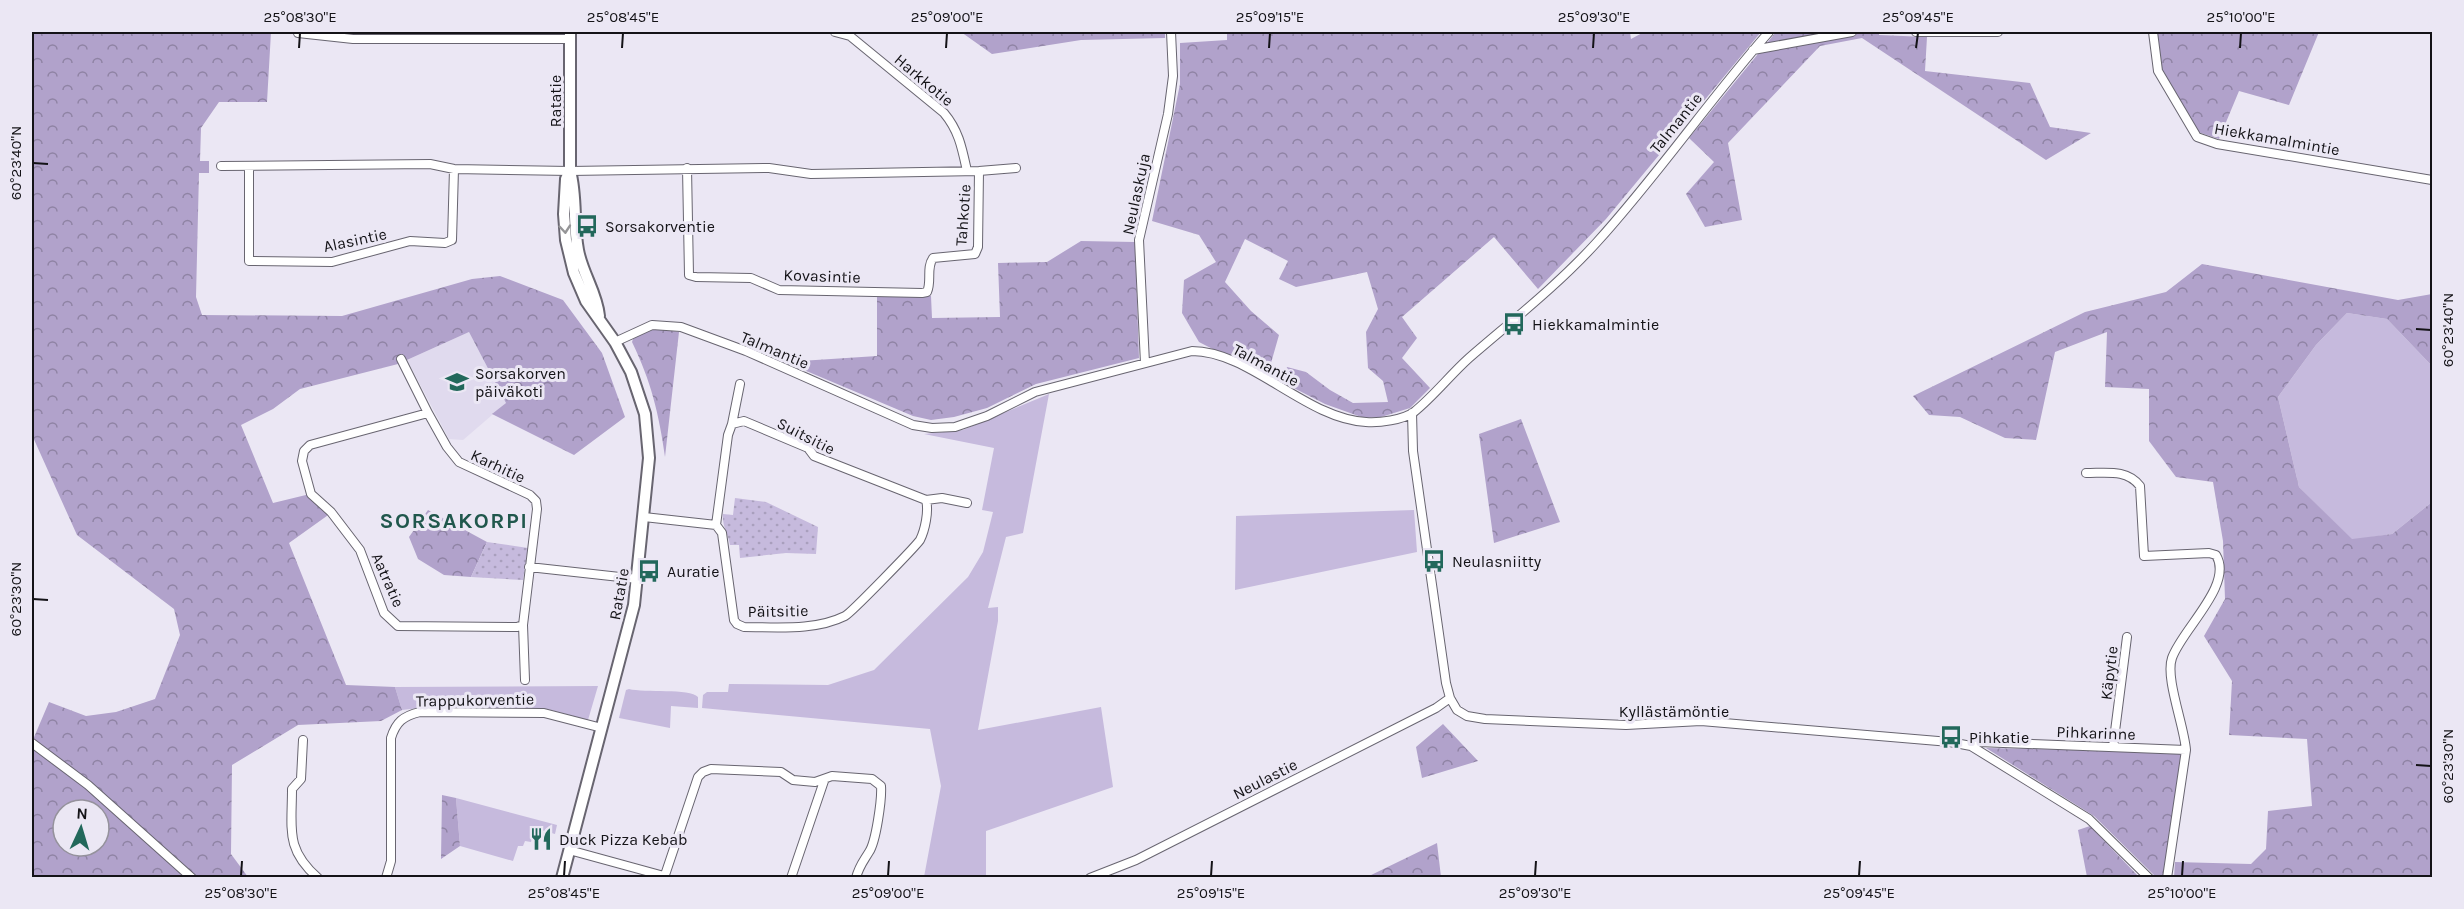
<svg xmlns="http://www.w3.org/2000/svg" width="2464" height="909" font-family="Karla,sans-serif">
<defs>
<pattern id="forest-crowns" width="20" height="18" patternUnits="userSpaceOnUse" patternTransform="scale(1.5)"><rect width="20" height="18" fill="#b1a2cb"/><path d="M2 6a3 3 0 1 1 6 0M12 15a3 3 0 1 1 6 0" fill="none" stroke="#8f83a4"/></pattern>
<pattern id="park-dots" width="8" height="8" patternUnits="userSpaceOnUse" patternTransform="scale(1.5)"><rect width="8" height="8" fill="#c6badd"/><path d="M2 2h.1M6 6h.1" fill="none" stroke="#a99fbd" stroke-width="1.8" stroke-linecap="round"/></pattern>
</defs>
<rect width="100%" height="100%" fill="#ebe7f4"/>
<!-- built -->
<path fill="#e0daee" d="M469,332L506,403L463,440L449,439L407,360Z"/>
<!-- green -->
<path fill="#c6badd" d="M2347,313L2387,319L2432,366V502L2392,534L2352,540L2299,487L2278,397L2316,345Z
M1049,394L1023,533L1006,537L988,608L998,607V621L978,730L1101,707L1113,787L986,831V877H924L941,786L930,729L702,708L703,695L707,692H728L729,684L828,685L874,670L968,577L983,552L993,512L982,510L994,448L924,434L963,430Z
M1414,510L1417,552L1235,590L1236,516Z
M598,686L588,720L547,709L419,708L402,710L395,687Z
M629,689C644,693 690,688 698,697V708L671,706L670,728L619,718L626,690Z
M456,798L557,825L555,834L534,828L531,842L525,841L523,846H518L513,861L460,846Z"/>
<!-- forest -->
<path fill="url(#forest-crowns)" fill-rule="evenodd" d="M32,32H271L267,102H219L201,128L200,161H209V173H199L196,297L202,315L342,316L472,279L500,276L563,300L602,353L625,417L574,455L492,414L506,403L469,332L398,364L300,389L273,409L241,425L273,503L310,494L331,513L289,543L346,685L395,687L402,710L381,721L298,725L232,765L231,854L248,877H32V742L49,702L86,716L116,712L155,699L180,635L174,609L77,535L32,435ZM63,810H99V846H63Z
M961,32H1165V38L1081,40L992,54Z
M1227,32H1630L1631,39L1644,32H1761L1606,219L1538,289L1494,237L1402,317L1417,338L1402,358L1430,388L1410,408L1381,417L1364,418L1325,404L1282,382L1287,367L1306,372L1330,390L1353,403L1388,402L1383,381L1368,368L1366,332L1378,309L1367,272L1296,287L1279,279L1288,261L1245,239L1225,282L1251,311L1279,335L1267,377L1199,342L1182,313L1184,280L1216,262L1199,235L1152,221L1180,84V43L1227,40Z
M1776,32H1879V35L1927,37L1925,71L2030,83L2050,127L2091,133L2046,160L1862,38L1820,46L1728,143L1742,220L1705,227L1686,194L1714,162L1689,138Z
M2157,32H2413H2319L2289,105L2239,91L2219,139L2198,132L2161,70Z
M1081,241L1135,242L1139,358L1036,384L987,408L954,417L931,420L913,416L785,362L877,356V297L931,296L932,318L1000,317L998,263L1047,262Z
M2202,264L2398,300L2432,294V366L2387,319L2347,313L2316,345L2278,397L2299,487L2352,539L2392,534L2432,502V877H2174L2175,862L2251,864L2266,849L2268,811L2312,806L2307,739L2229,735L2232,681L2204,636L2225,599L2223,541L2213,482L2176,477L2149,441V389L2105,387L2107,332L2055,352L2036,440L2005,438L1960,417L1929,415L1913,396L2085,312L2166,292Z
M660,329L679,332L665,457C659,414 651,381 632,342L633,339L648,330Z
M1521,419L1560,522L1494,543L1479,434Z
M428,510L487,542L471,577L444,575L418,559L409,537Z
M1443,724L1478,761L1422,778L1416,747Z
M1986,748L2183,752L2163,877H2156L2094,816Z
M442,795L456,798L460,846L441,859Z
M2090,826L2139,877H2087L2078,830Z
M1437,843L1441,877H1367Z"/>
<!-- park -->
<path fill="url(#park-dots)" d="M735,498L766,502L818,527L816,554L786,553L740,558L739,545H730C728,533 722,527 723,514L733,515Z
M487,542L528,548L523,580L471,577Z"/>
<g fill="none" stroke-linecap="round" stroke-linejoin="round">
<!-- street casing -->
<g stroke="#686570" stroke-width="10">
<path id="street" d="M835,32L850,36L944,113C959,131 962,148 967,171
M1916,32H1998
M2153,32L2158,71L2197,137L2217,144L2432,180
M298,33L353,39H570
M1753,50L1852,32
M221,166L430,164L454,169L570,171L769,168L811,174L979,171L1016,168
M249,167V261L332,262L410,241L445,243L452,240L454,169
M687,168L689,275L696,277L751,278L779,290L922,293L927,292C932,281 926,268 933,258L975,254L978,247L979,171
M615,342L652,325L681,327L746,351L913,425L932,428L955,427L987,416L1035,392L1192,351C1250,351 1306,419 1366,422C1379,423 1403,420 1414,412C1434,396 1450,375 1469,358C1513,320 1558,285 1597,242C1658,175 1709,100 1769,32
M401,359L428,413
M1145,363L1139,240L1168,114L1173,76L1171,32
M428,413L447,447L459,462L530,495L536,501L537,509L523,625L517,627L398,626L384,613L360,550L331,512L311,494L302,461L304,451L310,445Z
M1412,413L1413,451L1446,683L1450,698L1457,710L1467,716L1485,719L1626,725L1701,721L1950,742L1971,746L2089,819L2149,878
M732,424L740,384
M2086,473C2107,473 2127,469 2140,486L2144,556L2209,553L2216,555C2234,585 2182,629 2172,658C2165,678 2184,725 2186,750L2167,878
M644,517L716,525
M716,525L722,533L734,620L737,624L744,627C777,627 815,631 845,616C851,613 915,547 920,540C925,530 929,511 926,500
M716,525L728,435L732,424L744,421L808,448L814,456L926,500L942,498L967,503
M529,567L638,579
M523,625L525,680
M303,740L301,779L292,789C292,829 285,849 318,878
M32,743L88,785L192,878
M1971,746L1979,742L2186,750
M2113,747L2127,637
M569,850L664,876
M386,878L391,861V738C396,722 403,716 420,712L544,713L602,728
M664,878L698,777L703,772L711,769L781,772L793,780L815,782L832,776L872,779L881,786C882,799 876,842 869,852C863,862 859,866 856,878
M791,878L824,781
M1090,878L1136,860L1436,708L1450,698"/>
</g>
<!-- secondary casing -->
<g stroke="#686570" stroke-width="14">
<path id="secondary" d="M570,32V171C577,196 573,224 578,250C582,273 597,293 599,316
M562,878L634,605L649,458L645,414L631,372L615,342L586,301L574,273L566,240L564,214L566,179L570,171"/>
</g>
<!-- street -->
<use href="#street" stroke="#fff" stroke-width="8"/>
<!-- secondary -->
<use href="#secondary" stroke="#fff" stroke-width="10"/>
</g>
<!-- one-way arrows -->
<defs><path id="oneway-chevron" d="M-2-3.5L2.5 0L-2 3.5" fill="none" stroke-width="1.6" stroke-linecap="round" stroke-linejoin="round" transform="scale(1.5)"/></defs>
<use stroke="#959597" href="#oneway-chevron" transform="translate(565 229) rotate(85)"/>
<!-- ticks -->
<path fill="none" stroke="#141317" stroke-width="2" d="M299,48L300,33M622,48L623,33M946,48L947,33M1269,48L1270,33M1593,48L1594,33M1916,48L1918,33M2240,48L2241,33M33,163L48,164M2416,329L2431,330M33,599L48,600M2416,765L2431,766M241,876L242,861M564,876L565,861M888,876L889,861M1211,876L1212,861M1535,876L1536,861M1859,876L1860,861M2182,876L2183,861"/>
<!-- icons -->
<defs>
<g id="bus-bare" transform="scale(1.8)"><path d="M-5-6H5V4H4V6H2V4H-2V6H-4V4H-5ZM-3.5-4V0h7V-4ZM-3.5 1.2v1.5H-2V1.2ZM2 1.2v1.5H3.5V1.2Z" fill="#22685b" stroke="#ebe7f4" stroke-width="2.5" paint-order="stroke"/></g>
<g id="school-bare" transform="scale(1.8)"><path d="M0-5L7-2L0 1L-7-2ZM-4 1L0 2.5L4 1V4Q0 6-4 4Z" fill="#22685b" stroke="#ebe7f4" stroke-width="2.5" paint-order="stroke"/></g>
<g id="restaurant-bare" transform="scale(1.8)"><path d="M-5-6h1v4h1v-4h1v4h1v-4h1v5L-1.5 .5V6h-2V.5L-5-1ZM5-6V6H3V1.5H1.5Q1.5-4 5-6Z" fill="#22685b" stroke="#ebe7f4" stroke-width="2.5" paint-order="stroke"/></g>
</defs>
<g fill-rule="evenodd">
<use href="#bus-bare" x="587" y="226"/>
<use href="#bus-bare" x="1514" y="324"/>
<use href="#school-bare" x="457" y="382"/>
<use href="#bus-bare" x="1434" y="561"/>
<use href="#bus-bare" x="649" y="571"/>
<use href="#bus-bare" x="1951" y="737"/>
<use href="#restaurant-bare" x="541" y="839"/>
</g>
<g text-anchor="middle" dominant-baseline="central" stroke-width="6" stroke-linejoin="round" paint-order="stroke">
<!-- street labels -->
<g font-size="16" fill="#141317" stroke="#ebe7f4">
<text transform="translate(924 80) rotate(40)">Harkkotie</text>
<text transform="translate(555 101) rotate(-90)">Ratatie</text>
<text transform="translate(1676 123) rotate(-51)">Talmantie</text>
<text transform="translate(2277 139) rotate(10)">Hiekkamalmintie</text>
<text transform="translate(1136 194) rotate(-78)">Neulaskuja</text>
<text transform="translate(963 215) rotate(-86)">Tahkotie</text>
<text transform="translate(355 240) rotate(-12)">Alasintie</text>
<text transform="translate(822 276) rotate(2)">Kovasintie</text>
<text transform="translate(775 350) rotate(23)">Talmantie</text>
<text transform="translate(1266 365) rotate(28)">Talmantie</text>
<text transform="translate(806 436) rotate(27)">Suitsitie</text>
<text transform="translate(498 466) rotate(25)">Karhitie</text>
<text transform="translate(388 580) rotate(66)">Aatratie</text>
<text transform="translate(619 594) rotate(-80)">Ratatie</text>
<text transform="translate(778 611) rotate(-1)">Päitsitie</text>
<text transform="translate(2109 673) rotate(-83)">Käpytie</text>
<text transform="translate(475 700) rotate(-1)">Trappukorventie</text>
<text x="1674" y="711">Kyllästämöntie</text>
<text transform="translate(2096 733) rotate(2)">Pihkarinne</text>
<text transform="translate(1265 779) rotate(-27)">Neulastie</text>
</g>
<!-- poi labels -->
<g font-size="16" fill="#141317" stroke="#ebe7f4" text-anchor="start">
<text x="605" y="226">Sorsakorventie</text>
<text x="1532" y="324">Hiekkamalmintie</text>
<text x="475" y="373">Sorsakorven<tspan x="475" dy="18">päiväkoti</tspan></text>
<text x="1452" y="561">Neulasniitty</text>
<text x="667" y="571">Auratie</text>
<text x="1969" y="737">Pihkatie</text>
<text x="559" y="839">Duck Pizza Kebab</text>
</g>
<!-- district labels -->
<g font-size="22" font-weight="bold" letter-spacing="1.5" fill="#20574c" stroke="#ebe7f4">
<text x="454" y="521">SORSAKORPI</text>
</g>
</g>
<!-- border -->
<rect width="2464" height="909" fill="none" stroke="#ebe7f4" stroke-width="66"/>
<!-- north arrow -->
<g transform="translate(81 828) rotate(4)"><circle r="28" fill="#ebe7f4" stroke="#95929c" stroke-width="1.5"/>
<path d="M0-4.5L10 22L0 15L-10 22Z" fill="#22685b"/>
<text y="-9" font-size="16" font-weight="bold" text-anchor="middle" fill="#141317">N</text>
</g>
<rect x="33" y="33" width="2398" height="843" fill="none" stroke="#141317" stroke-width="2"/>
<g font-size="15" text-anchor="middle" fill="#141317">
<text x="300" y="22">25°08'30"E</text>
<text x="623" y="22">25°08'45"E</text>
<text x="947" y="22">25°09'00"E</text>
<text x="1270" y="22">25°09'15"E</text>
<text x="1594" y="22">25°09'30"E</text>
<text x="1918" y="22">25°09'45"E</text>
<text x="2241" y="22">25°10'00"E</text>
<text transform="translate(16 163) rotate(-90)" y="5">60°23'40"N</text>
<text transform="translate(2448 330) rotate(-90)" y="5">60°23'40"N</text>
<text transform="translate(16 599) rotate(-90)" y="5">60°23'30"N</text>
<text transform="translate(2448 766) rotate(-90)" y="5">60°23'30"N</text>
<text x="241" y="898">25°08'30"E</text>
<text x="564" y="898">25°08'45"E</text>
<text x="888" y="898">25°09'00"E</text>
<text x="1211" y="898">25°09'15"E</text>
<text x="1535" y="898">25°09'30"E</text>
<text x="1859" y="898">25°09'45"E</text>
<text x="2182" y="898">25°10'00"E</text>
</g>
</svg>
